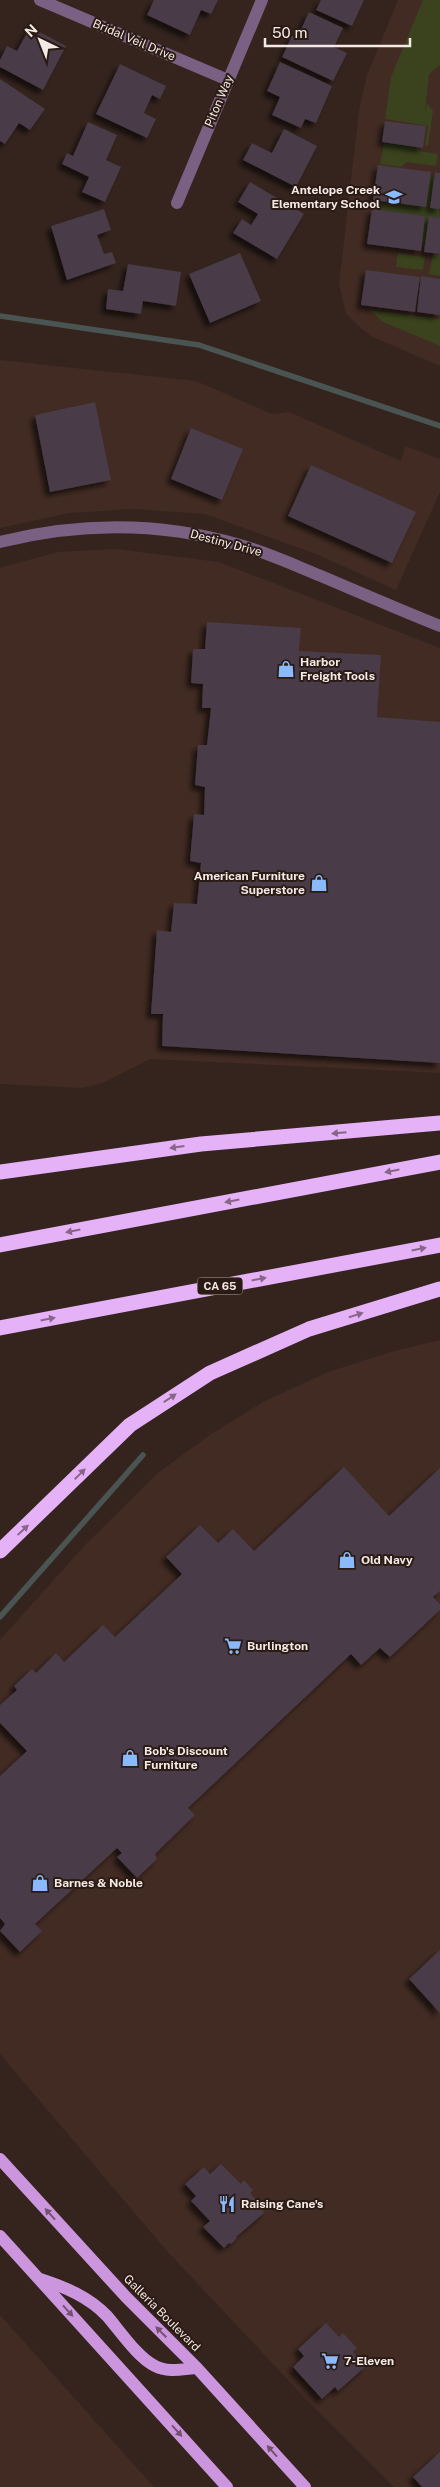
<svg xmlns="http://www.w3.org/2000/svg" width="440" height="2487" font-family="'Public Sans',sans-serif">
<defs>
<filter id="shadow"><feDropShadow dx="-4.5" dy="4.5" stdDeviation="2.5" flood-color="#0009"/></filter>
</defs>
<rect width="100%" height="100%" fill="#35241e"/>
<!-- built -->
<path fill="#422b23" d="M398,0H440V366L373,337L362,329L346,314L339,284L359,111L367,75Z
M0,360L196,381L272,414L289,412L401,461L405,446L440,459V492L396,590L316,554L205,514L133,509L69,513L0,528Z
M116,549L219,562L440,648V1073L150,1059L103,1083L82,1088L0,1084V568L57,552Z
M440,1340V2487H394L304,2397L166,2250L0,2054V1640L85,1545L158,1473L208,1436L265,1401L328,1372L394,1351Z
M0,2315L154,2487H0Z"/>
<!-- green -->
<path fill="#3a431d" d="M423,0H440V65L429,74L425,113L427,103L433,111L428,146L425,145L428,126L385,119L391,77Z
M384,143L417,147L419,148V151L438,154L436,166L407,162L401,167L380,164Z
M430,177H434L440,218L429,216L425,247L421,246L425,216L372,209L373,200L426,207Z
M398,253L425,257L423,270L396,267Z
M433,254L440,255V276L429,274Z
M370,310L440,319V346L383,322Z"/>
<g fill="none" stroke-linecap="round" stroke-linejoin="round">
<!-- stream -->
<path stroke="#4a5553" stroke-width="5.5" d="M0,316L199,345L440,426
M0,1617L143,1455"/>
</g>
<!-- building -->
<path fill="#483a46" filter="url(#shadow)" d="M154,0H218L211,14L201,10L190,35L147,15Z
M321,0H364L352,26L316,10Z
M309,12L343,28L334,47L347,53L333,81L282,57L292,36L297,38Z
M30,27L66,46L43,90L0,67V60L7,46L17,51Z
M280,62L332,86L316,123L305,119L301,128L272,115L280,97L267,91Z
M120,64L166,86L160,99L152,95L144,113L156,119L147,138L96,114Z
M0,79L45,109L30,130L19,123L5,144L0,141Z
M385,121L426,126L423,148L382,142Z
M88,122L117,135L106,160L121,167L105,202L82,192L89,177L62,164L67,153L73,156Z
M284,129L317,146L296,187L243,160L252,143L272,153Z
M378,165L431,172L426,207L373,200Z
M435,172L440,173V209L430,208Z
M250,182L304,214L277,259L233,233L242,219L251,225L258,214L238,202Z
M104,209L111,230L97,235L104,254L112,252L116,263L67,280L51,226Z
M372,209L425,216L421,251L367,244Z
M429,216L440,218V254L424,252Z
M240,253L261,301L210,323L189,274Z
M128,264L181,272L176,306L143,301L141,314L106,309L108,289L123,291Z
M366,270L420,277L415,312L361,305Z
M421,276L440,279V315L417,312Z
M95,402L111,480L50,492L35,415Z
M191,428L243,449L222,500L171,479Z
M311,465L416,512L392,563L288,516Z
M207,622L301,628L299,651L381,655L377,717L440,722V1063L162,1046L163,1014H151L157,930L171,932L174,903L197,904L201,863L190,861L194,814L204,815L205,787L195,785L198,745H207L211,708H202L203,684L191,683L193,649H205Z
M344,1467L389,1516L440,1468V1591L433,1597L440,1604V1610L390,1657L380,1648L361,1665L351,1654L188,1808L195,1815L155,1854L157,1859L137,1878L117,1857L122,1853L117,1848L35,1924L42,1931L20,1952L0,1931L5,1924L0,1918V1776L27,1751L0,1723V1705L17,1690L14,1686L32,1669L36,1673L56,1653L64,1662L103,1625L115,1637L182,1574L166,1557L200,1525L218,1543L233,1529L254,1551Z
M440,1950V2013L409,1979Z
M221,2164L241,2184L244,2180L253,2190L250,2193L262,2206L264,2213L236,2237L237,2238L231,2244L229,2243L224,2248L203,2227L210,2221L191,2201L196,2196L185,2184L204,2167L210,2174Z
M326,2323L339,2337L343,2333L357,2348L353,2352L366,2366L338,2391L335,2387L322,2399L293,2367L304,2356L298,2349Z
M440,2452V2487H422L413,2477Z"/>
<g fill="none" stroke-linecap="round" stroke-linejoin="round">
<!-- minor -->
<path stroke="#7a6083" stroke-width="12" d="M40,0L228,80
M177,203L262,0
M0,542C80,522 161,522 240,545C268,553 294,565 321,576C361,593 400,610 440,626"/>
<!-- major -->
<path stroke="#cc96df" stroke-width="12" d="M0,2159L126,2297L197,2368L305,2487
M0,2236L227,2487
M40,2279C65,2287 89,2297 107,2316C120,2331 138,2358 155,2366C168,2373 183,2369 197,2368"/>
<!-- highway -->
<path stroke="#e5b2f8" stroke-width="15" d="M0,1172L201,1144L440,1123
M0,1245L440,1162
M0,1328L440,1245
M0,1551L130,1425L210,1373L309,1329L440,1289"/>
</g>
<!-- one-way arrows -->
<defs><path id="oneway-solid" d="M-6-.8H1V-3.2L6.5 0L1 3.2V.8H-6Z" transform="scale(1.25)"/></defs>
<g fill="#886686">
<use href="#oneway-solid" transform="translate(339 1133) rotate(175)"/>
<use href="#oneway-solid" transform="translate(177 1147) rotate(172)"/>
<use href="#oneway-solid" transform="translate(392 1171) rotate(169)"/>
<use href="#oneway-solid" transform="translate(232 1201) rotate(169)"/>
<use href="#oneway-solid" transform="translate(73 1231) rotate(169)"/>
<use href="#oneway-solid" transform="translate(419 1249) rotate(-11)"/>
<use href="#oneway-solid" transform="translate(259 1279) rotate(-11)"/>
<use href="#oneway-solid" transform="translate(356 1315) rotate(-17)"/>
<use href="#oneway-solid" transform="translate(48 1319) rotate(-11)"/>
<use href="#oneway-solid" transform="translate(170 1398) rotate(-33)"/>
<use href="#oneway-solid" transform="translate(80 1474) rotate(-45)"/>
<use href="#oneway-solid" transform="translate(23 1530) rotate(-43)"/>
</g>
<g fill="#735270">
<use href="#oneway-solid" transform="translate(50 2214) rotate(-132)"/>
<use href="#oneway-solid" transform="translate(68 2311) rotate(48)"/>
<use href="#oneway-solid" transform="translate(161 2332) rotate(-135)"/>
<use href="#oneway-solid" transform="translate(177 2431) rotate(48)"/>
<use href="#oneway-solid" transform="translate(272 2451) rotate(-132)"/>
</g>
<!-- icons -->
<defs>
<g id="school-bare" transform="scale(1.35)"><path d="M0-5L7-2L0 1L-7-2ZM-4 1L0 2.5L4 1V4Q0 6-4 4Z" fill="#8abafc" stroke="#2b1b15" stroke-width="2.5" paint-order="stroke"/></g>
<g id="shop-bare" transform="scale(1.35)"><path d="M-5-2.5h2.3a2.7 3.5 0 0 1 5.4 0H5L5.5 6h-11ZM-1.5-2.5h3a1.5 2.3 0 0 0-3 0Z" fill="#8abafc" stroke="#2b1b15" stroke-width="2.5" paint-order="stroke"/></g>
<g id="supermarket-bare" transform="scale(1.35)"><path d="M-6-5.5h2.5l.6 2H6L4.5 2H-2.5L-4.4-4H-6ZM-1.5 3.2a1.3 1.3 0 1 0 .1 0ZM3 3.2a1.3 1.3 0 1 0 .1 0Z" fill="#8abafc" stroke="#2b1b15" stroke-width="2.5" paint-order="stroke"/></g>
<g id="restaurant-bare" transform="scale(1.35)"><path d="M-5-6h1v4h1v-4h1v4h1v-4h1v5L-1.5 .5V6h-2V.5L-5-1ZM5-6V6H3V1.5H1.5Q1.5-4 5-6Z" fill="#8abafc" stroke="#2b1b15" stroke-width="2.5" paint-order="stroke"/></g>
</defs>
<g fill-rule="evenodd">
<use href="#school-bare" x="394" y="197"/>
<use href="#shop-bare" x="286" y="669"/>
<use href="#shop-bare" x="319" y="883"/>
<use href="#shop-bare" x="347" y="1560"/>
<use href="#supermarket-bare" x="233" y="1646"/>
<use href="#shop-bare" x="130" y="1758"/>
<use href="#shop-bare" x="40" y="1883"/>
<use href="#restaurant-bare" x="227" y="2204"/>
<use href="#supermarket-bare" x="330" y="2361"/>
</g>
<g text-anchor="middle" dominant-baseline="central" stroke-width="4" stroke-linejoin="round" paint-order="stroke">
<!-- shield labels -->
<rect fill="#2b1b15" stroke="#b8aba7" stroke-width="1" x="197.5" y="1277.5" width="45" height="17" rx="4"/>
<g font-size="11" font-weight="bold" fill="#f5e9e5">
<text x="220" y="1286">CA 65</text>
</g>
<!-- street labels -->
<g font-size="12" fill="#f5e9e5" stroke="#2b1b15">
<text transform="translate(134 40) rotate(23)">Bridal Veil Drive</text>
<text transform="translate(219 101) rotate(-67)">Piton Way</text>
<text transform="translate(226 543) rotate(15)">Destiny Drive</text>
<text transform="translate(162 2313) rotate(45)">Galleria Boulevard</text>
</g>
<!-- poi labels -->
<g font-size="12" font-weight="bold" fill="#f5e9e5" stroke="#2b1b15" text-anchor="start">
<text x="380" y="190" text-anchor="end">Antelope Creek<tspan x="380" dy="14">Elementary School</tspan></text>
<text x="300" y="662">Harbor<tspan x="300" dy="14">Freight Tools</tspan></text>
<text x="305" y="876" text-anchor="end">American Furniture<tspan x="305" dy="14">Superstore</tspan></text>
<text x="361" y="1560">Old Navy</text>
<text x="247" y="1646">Burlington</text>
<text x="144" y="1751">Bob's Discount<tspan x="144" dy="14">Furniture</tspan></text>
<text x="54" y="1883">Barnes &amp; Noble</text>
<text x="241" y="2204">Raising Cane's</text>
<text x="344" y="2361">7-Eleven</text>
</g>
</g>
<!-- north arrow -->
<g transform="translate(40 40) rotate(317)" stroke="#2b1b15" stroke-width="4" paint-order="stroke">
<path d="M0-4L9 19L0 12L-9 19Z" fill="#f5e9e5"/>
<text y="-8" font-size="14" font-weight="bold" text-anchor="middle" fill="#f5e9e5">N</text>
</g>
<!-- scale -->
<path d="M265 38v8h145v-8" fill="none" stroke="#f5e9e5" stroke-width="2.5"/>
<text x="272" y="38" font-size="15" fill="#f5e9e5" stroke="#2b1b15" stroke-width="4" paint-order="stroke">50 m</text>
</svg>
